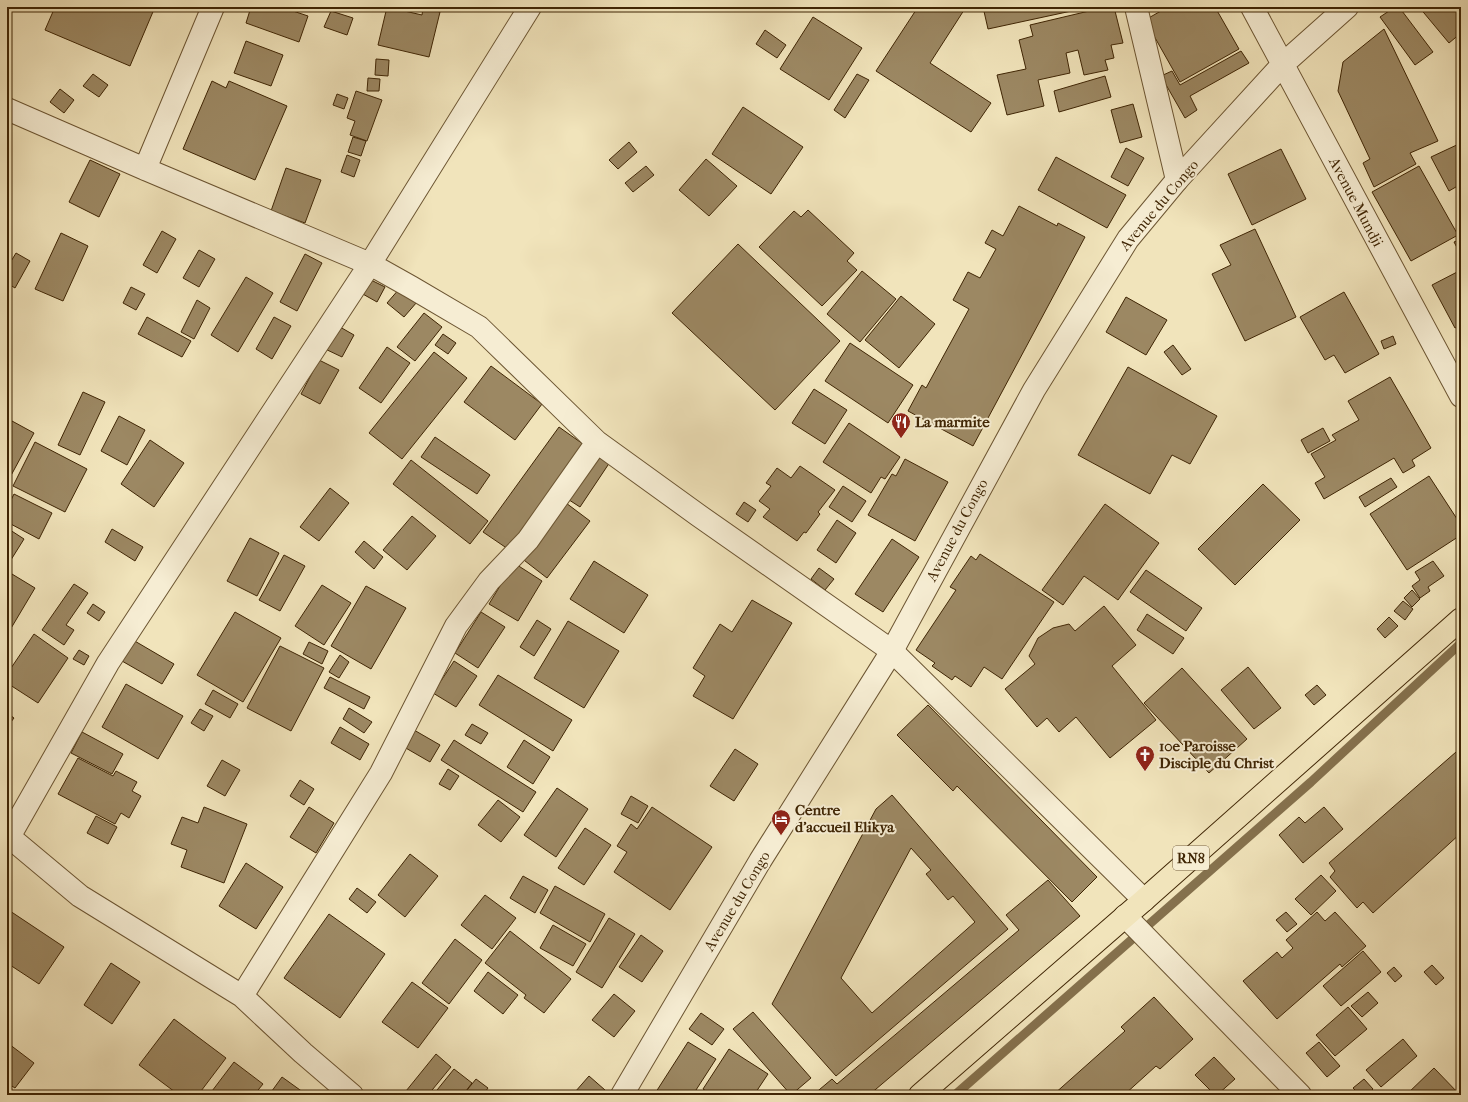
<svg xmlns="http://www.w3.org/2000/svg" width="1468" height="1102" font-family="'IM FELL French Canon',serif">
<rect width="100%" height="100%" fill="#f1e4bb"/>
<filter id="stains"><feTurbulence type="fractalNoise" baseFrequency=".005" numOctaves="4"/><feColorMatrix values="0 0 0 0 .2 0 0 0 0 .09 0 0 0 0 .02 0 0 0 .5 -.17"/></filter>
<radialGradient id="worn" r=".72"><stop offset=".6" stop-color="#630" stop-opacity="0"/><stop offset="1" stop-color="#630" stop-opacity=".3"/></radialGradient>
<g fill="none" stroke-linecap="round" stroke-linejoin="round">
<!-- stream -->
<path stroke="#85714d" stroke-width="9" d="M955,1095L1311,782L1461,643"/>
</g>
<!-- building -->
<path fill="#9c8863" stroke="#3f2504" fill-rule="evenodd" d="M55,7H155L130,66L45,30Z
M251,7H281L308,16L299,42L246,23Z
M387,7L422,15L423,8L440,12L429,57L378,45Z
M918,7H966L930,63L991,103L971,132L876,71Z
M983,7H1090L988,29Z
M1106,7H1114L1123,43L1111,45L1114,58L1105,60L1108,70L1084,75L1078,50L1066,53L1070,73L1038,80L1044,106L1007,115L997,75L1026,69L1019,40L1033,36L1030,25Z
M1168,7H1215L1239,49L1180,82L1145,20Z
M1395,7H1399L1433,52L1415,65L1380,17Z
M1419,7H1461V33L1449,43Z
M331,11L353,18L347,35L324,27Z
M813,17L862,48L829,100L780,69Z
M1384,29L1438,141L1410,153L1416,164L1374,187L1363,163L1370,159L1338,91L1343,62Z
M765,30L786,45L777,58L756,44Z
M246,41L283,55L271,86L234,73Z
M1241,51L1249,63L1190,96L1197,110L1185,118L1161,76L1172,71L1180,85Z
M376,59L389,60L388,76L375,75Z
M93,74L108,85L99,97L83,86Z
M857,74L869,80L845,118L834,110Z
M1105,76L1111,97L1059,112L1054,91Z
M368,78L380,79L379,91H367Z
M212,81L226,88L229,81L287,106L255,180L183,149Z
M60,89L74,100L64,113L50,102Z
M356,91L382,100L367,141L350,135L355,121L347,118Z
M337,94L348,98L344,109L333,105Z
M1133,104L1142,137L1120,143L1111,110Z
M743,107L803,147L771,194L712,154Z
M353,137L366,141L361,156L348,152Z
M629,142L637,152L618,169L609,160Z
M1461,143V184L1449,191L1431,157Z
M1126,148L1144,158L1128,186L1111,177Z
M1281,149L1306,199L1252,225L1228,174Z
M347,155L360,160L354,177L341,172Z
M1056,157L1126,195L1107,228L1038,190Z
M706,159L737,186L709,216L679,190Z
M90,160L120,174L99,217L69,202Z
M646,166L654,175L633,192L625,183Z
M1419,166L1458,235L1411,261L1372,192Z
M286,168L321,180L305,223L271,211Z
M1019,206L1057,226L1058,223L1085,237L973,446L908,411L922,385L926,388L969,309L953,300L968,272L980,278L996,249L985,243L992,230L1003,236Z
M808,210L854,253L847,261L857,270L822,306L759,247L794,211L801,217Z
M1255,229L1296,317L1245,341L1212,274L1231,265L1220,245Z
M162,231L176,239L157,273L143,265Z
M61,233L88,246L63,301L35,289Z
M1461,239V255L1454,242Z
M738,244L840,341L775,410L672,313Z
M199,250L215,259L199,287L183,278Z
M16,253L30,261L15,288L7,283V268Z
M305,254L322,263L297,311L280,302Z
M1461,270V325L1455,328L1432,285Z
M862,271L896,299L860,342L827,314Z
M246,277L273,293L238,352L211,335Z
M369,279L385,287L377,302L361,293Z
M131,287L145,294L136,310L123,303Z
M400,288L417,302L404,317L387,303Z
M1344,292L1379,354L1345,373L1334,355L1325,360L1300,317Z
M901,296L935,324L899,368L865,340Z
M1126,297L1167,320L1146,355L1106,332Z
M197,300L210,308L194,339L181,332Z
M424,313L442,327L415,361L397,347Z
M147,317L191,341L182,357L138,334Z
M274,317L291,326L272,359L256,349Z
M333,323L354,335L342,357L321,347Z
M443,334L456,343L448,354L435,345Z
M1393,336L1396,344L1384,349L1381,341Z
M850,343L913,385L888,423L825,381Z
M1173,345L1191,369L1182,375L1164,352Z
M387,347L410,363L381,403L359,388Z
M434,352L467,378L402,459L369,433Z
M319,360L339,370L320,404L301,394Z
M491,366L542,404L515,440L464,402Z
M1128,367L1217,416L1190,464L1172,455L1150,494L1078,455Z
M1390,377L1431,448L1412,460L1415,466L1403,473L1394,458L1324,499L1315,483L1325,477L1311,454L1336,440L1332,435L1359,420L1348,401Z
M814,389L847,410L825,444L792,423Z
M83,392L105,402L80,455L58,445Z
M119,416L145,430L127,465L101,451Z
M12,421L34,433L8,481L7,431Z
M849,423L900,457L885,479L881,477L871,493L823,462Z
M559,427L583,444L508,549L483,532Z
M1323,428L1330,441L1308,453L1301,440Z
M435,437L490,475L477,494L421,457Z
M150,440L184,463L154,507L121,484Z
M35,442L87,469L65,512L13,486Z
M594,450L610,462L580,507L563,496Z
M905,459L948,482L915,541L868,515L892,474L896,476Z
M411,460L488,521L470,544L393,484Z
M800,466L835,490L818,512L820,514L806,533L804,532L797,541L763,517L770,509L759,501L771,486L766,483L777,468L791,478Z
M1429,476L1461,525V535L1407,570L1370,514Z
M1391,478L1397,487L1365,507L1359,497Z
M1263,484L1300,520L1235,585L1198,549Z
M843,486L866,501L852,522L829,507Z
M330,488L349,503L319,541L300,527Z
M14,494L52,513L39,539L7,522V508Z
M562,500L590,521L547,578L520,557Z
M744,502L756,510L748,522L736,514Z
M1105,504L1159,543L1118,600L1084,576L1063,605L1042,590Z
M412,516L436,536L407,570L383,550Z
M837,520L856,533L836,563L817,550Z
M7,528L24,539L9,563L7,562Z
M112,529L143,547L135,561L105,542Z
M250,538L279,553L257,596L227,581Z
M892,539L919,557L883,612L855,594Z
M364,541L383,557L374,569L355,552Z
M980,554L1054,602L1002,679L984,667L971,687L955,676L952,680L932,666L935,663L916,650L956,590L950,587L971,556L976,560Z
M284,555L305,566L280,611L259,600Z
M594,561L648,595L624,633L570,599Z
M1433,561L1444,576L1428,587L1430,591L1420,598L1412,586L1420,580L1415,572Z
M514,563L542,581L518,621L489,604Z
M819,568L834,579L825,590L811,579Z
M1146,570L1202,608L1186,631L1130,592Z
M7,571L35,588L7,635Z
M74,584L88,593L66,625L74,630L64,645L42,630Z
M322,585L351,603L324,645L295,626Z
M366,586L406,608L371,669L331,646Z
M1412,590L1420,599L1412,607L1404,598Z
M752,600L792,623L733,719L693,696L705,676L693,668L720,624L732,632Z
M1403,601L1413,609L1405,620L1394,611Z
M93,604L105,612L99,621L87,613Z
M1104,606L1136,645L1112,666L1156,720L1110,758L1076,717L1059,732L1047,718L1037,727L1005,689L1035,664L1029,656L1038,638L1053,628L1069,624L1075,631Z
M235,612L281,638L243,702L197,675Z
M481,612L505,627L478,668L455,653Z
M1147,614L1184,638L1173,654L1137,630Z
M1389,617L1398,626L1385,638L1377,629Z
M537,620L551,629L534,656L520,647Z
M568,621L619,651L584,708L534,678Z
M34,634L68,658L38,703L7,683V674Z
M133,640L174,664L162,684L122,661Z
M309,642L328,651L322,664L303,654Z
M280,646L324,668L291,731L247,708Z
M79,650L89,656L84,665L73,659Z
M340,655L349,662L339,678L329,672Z
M454,661L477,676L456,707L433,693Z
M1248,667L1281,708L1254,729L1221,690Z
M1182,668L1247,739L1209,773L1144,703Z
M498,675L572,720L553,751L479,705Z
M330,677L370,697L364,709L324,688Z
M126,684L183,716L158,759L102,727Z
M1317,685L1326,695L1314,705L1305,695Z
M213,690L238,704L230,718L205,704Z
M928,705L1097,877L1072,902L957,786L953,791L897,735Z
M349,708L372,722L364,733L343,719Z
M200,709L213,716L204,731L191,723Z
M7,713L14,718L7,727Z
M472,724L488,733L481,744L465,735Z
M340,727L369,744L360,760L331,743Z
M414,730L440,745L430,762L404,747Z
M82,732L123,754L112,774L71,753Z
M454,740L536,792L523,812L441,760Z
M524,740L550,757L533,784L507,767Z
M735,749L758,764L734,801L710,786Z
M1456,752L1461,755V833L1373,913L1363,902L1357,908L1330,877L1335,871L1329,863Z
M78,758L113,776L116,771L137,782L132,791L141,796L129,818L121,813L115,824L58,794Z
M222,760L240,770L225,796L207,786Z
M448,769L459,776L450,790L439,784Z
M300,780L314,789L304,805L290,796Z
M557,788L588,809L556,857L524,835Z
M892,795L1008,929L836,1076L772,1004L876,809ZM911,848L931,870L926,874L948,900L953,896L975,922L872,1013L841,978Z
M631,796L648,806L638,823L621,814Z
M498,800L520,817L501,842L478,825Z
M204,807L247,824L224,883L181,867L187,850L171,844L182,817L198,823Z
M309,807L334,823L316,853L290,837Z
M652,807L712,847L670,910L614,872L627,852L617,846L631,824L637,829Z
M1324,807L1343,829L1303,863L1279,835L1299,817L1305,823Z
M96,816L117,827L108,844L87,833Z
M585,828L611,845L584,885L558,868Z
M410,854L438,876L405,917L378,895Z
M246,863L283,887L256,929L219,906Z
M1321,875L1336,891L1311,915L1295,899Z
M523,876L548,890L535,913L510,898Z
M1048,880L1080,916L869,1095H813L832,1079L837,1084L1019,930L1006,915Z
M555,886L605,914L590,942L540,913Z
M357,888L376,902L367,913L349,899Z
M485,895L516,918L492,949L461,925Z
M7,909L64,947L39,984L7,963Z
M1286,912L1297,924L1287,932L1276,920Z
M1317,912L1325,921L1335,912L1366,946L1342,967L1340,964L1277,1019L1243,981L1277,952L1282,958L1293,948L1286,940Z
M329,914L385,954L340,1018L284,978Z
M609,918L635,934L602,988L576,972Z
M553,925L586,944L573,966L540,948Z
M510,931L571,979L544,1013L524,998L526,995L485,963Z
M641,935L663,951L642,982L619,967Z
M455,939L482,960L449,1004L422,983Z
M1363,951L1381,972L1341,1006L1323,986Z
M111,963L140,982L112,1024L84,1005Z
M1432,965L1444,978L1436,985L1424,972Z
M1394,967L1402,976L1395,982L1387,973Z
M488,972L518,995L503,1014L474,991Z
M412,982L448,1008L418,1048L382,1022Z
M1368,992L1378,1003L1362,1017L1351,1006Z
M614,994L635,1011L614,1037L592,1020Z
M1154,997L1193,1039L1160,1069L1156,1066L1124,1095H1053L1125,1031L1121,1027Z
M1348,1007L1367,1029L1335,1056L1316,1035Z
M753,1012L811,1078L791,1095L733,1029Z
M701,1013L724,1029L712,1045L689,1029Z
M174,1019L226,1058L198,1095H179L139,1065Z
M1403,1039L1417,1056L1381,1087L1366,1070Z
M688,1042L716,1059L696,1090L704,1095H654Z
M1319,1042L1340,1066L1327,1077L1306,1053Z
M9,1044L34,1063L15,1088L7,1083V1046Z
M729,1049L768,1074L754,1095H712L703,1089Z
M436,1054L451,1067L428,1095H412L406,1091Z
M1214,1057L1235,1079L1217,1095H1215L1195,1075Z
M234,1062L263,1084L254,1095H209Z
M1434,1068L1460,1095H1406Z
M454,1069L472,1083L463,1095H433Z
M589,1076L605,1090L601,1095H578L575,1092Z
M282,1077L307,1095H269Z
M476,1079L488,1088L483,1095H463Z
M1364,1079L1373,1089L1367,1095H1360L1353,1088Z"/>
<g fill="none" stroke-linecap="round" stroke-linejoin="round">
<!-- minor casing -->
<g stroke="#6c5532" stroke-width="24">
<path id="minor" d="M1136,7L1177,180
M7,109L145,169L370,264L411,287L479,327L597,442L698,515L892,651L1144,900
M145,169L213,7
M7,835L80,896L242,996L303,1053L352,1095
M9,837L108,663L370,264L530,7
M1125,916L1300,1095
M242,996L381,773L456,626L489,581L528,540L597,442"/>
</g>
<!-- tertiary casing -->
<g stroke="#6c5532" stroke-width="24">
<path id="tertiary" d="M1252,7L1461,396
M622,1095L760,861L892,651L1034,390L1128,239L1177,180L1282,65L1347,7"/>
</g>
<!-- primary casing -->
<g stroke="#3f2504" stroke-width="24">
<path id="primary" d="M920,1095L1144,900L1461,619"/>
</g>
<!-- minor -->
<use href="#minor" stroke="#f6edd3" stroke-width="22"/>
<!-- tertiary -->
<use href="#tertiary" stroke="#f6edd3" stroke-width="22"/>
<!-- primary -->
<use href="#primary" stroke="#f1e4bb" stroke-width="22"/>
</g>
<!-- icons -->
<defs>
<g id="restaurant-pin" transform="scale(1)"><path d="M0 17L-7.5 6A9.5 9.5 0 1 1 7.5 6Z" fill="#8f2418" stroke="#f6edd3"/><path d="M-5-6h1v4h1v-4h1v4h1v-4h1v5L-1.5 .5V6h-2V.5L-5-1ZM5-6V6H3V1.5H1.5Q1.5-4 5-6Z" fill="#fff"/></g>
<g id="church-pin" transform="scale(1)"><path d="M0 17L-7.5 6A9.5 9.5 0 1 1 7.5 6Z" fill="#8f2418" stroke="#f6edd3"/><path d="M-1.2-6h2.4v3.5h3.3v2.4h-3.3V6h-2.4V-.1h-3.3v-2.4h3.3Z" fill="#fff"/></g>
<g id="hotel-pin" transform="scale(1)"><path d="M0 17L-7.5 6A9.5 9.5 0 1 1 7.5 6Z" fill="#8f2418" stroke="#f6edd3"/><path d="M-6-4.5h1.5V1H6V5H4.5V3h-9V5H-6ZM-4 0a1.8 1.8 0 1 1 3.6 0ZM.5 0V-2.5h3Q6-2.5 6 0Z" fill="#fff"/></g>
</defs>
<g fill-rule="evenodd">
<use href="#restaurant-pin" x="901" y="422"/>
<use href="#church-pin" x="1145" y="755"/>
<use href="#hotel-pin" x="781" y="819"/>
</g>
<g text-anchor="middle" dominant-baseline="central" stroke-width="4" stroke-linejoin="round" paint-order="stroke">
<!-- shield labels -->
<rect fill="#f6edd3" stroke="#766142" stroke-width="1" x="1173" y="846" width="36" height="24" rx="3"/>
<g font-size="14" font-weight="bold" fill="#3f2504">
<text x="1191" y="858">RN8</text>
</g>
<!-- street labels -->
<g font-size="15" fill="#3f2504" stroke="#f6edd3">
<text transform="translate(1356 202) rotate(62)">Avenue Mundji</text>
<text transform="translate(1159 205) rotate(-50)">Avenue du Congo</text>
<text transform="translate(957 530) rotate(-62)">Avenue du Congo</text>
<text transform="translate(737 901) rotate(-59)">Avenue du Congo</text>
</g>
<!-- poi labels -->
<g font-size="15" font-weight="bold" fill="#3f2504" stroke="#f6edd3" text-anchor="start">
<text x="915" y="422">La marmite</text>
<text x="1159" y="746">10e Paroisse<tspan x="1159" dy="17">Disciple du Christ</tspan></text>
<text x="795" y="810">Centre<tspan x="795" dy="17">d'accueil Elikya</tspan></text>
</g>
</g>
<!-- margin -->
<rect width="1468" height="1102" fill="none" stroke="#f1e4bb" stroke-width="24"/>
<rect x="8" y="8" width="1452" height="1086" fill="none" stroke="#3f2504" stroke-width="2"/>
<rect x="12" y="12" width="1444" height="1078" fill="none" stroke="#3f2504"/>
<rect width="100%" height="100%" filter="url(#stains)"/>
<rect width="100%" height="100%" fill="url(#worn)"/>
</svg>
